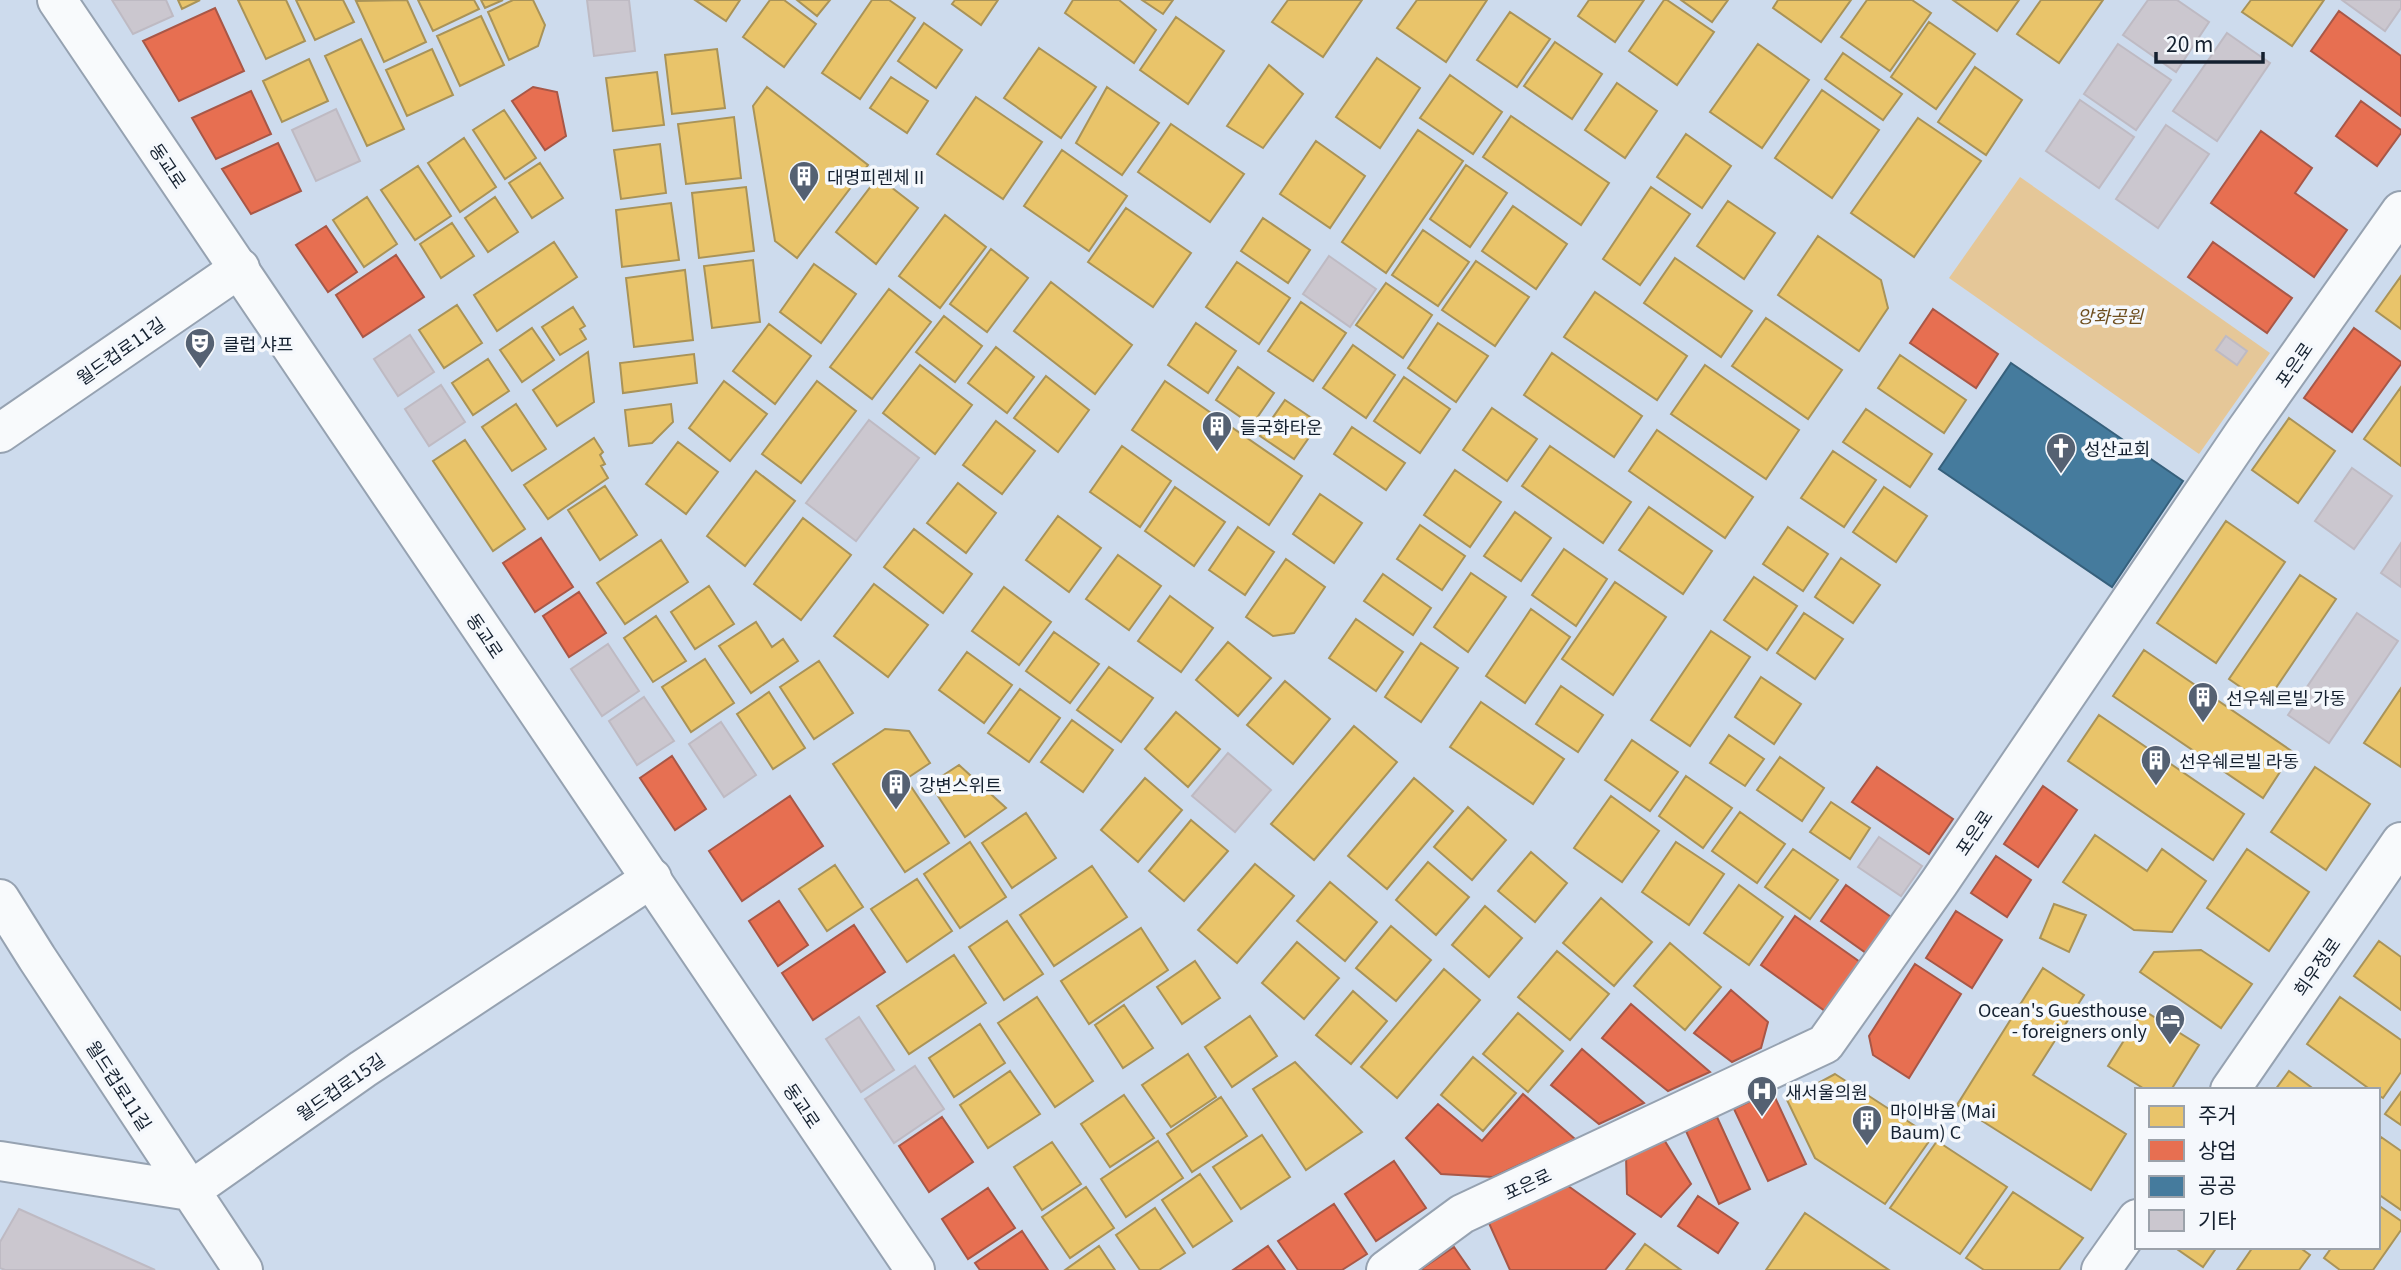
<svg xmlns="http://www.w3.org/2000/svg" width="2401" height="1270" font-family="Georgia,'Noto Sans KR',serif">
<rect width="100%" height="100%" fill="#cddbed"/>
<!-- green -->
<path fill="#e5c798" d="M2020,177L2270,353L2199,454L1949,278Z"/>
<!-- homes -->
<path fill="#e9c46a" stroke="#a99358" stroke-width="2" d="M178,0H200L182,9Z
M238,0H286L305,41L266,59Z
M296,0H343L354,22L315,40Z
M407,0L426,42L384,62L356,1Z
M418,0H474L479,9L433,31Z
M481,0H503L485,8Z
M513,0H533L545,25L538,46L509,60L488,12Z
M695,0H740L726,21Z
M770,0H784L816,24L784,67L743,37Z
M797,0H830L817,16Z
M872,0H889L915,18L860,99L822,73Z
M955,0H998L981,25L952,4Z
M1073,0H1119L1156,30L1134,63L1065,13Z
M1142,0H1173L1163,14Z
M1288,0H1362L1323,57L1272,22Z
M1417,0H1487L1446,62L1397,28Z
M1589,0H1644L1615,42L1578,16Z
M1664,0H1667L1714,32L1677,85L1629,51Z
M1681,0H1728L1712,22Z
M1778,0H1851L1821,42L1773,8Z
M1867,0H1912L1931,13L1890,71L1841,37Z
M1953,0H2019L1997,31Z
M2041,0H2103L2059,63L2017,34Z
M2251,0H2324L2292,46L2242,12Z
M1510,12L1550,39L1517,87L1477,60Z
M481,16L504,65L460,86L437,36Z
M1176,17L1224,51L1188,104L1140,70Z
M1929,22L1975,54L1936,109L1891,77Z
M924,23L962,50L936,88L898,61Z
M361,39L404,129L367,146L325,56Z
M1555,42L1602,74L1572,119L1524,86Z
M1758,44L1809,80L1762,148L1710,112Z
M1039,48L1096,87L1061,138L1004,98Z
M432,49L453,95L407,116L386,70Z
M717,49L725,108L672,114L665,55Z
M1843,53L1902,94L1883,120L1825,79Z
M1377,58L1420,88L1380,148L1336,117Z
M309,59L328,101L282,122L263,81Z
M1269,65L1303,94L1263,148L1227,126Z
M1975,67L2022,100L1986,155L1938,122Z
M657,72L664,125L613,131L606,78Z
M1450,75L1502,112L1473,154L1420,118Z
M891,77L928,101L907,133L870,108Z
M1617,83L1657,111L1625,158L1585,130Z
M767,87L868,165L797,258L775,241L753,106Z
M1107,87L1159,123L1122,175L1076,143Z
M1822,90L1879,130L1832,198L1775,158Z
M976,97L1042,142L1003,199L937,154Z
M504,110L536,158L505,179L473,130Z
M1511,116L1609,183L1581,225L1483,157Z
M734,117L741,178L686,184L678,124Z
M1918,118L1981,161L1914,257L1851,213Z
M1171,124L1244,174L1210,222L1138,172Z
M1418,130L1463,161L1386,273L1342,242Z
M1686,134L1731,166L1702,208L1657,177Z
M464,138L496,187L460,212L428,163Z
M1316,141L1365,176L1330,228L1280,194Z
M660,144L666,193L621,199L614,150Z
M1062,150L1127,196L1089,251L1024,206Z
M540,163L563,198L532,218L509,183Z
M1466,165L1507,193L1470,247L1430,219Z
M418,166L451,216L415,240L381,190Z
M878,177L918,208L876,264L836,232Z
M746,187L754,251L699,258L692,193Z
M1651,187L1690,214L1640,285L1603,259Z
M367,197L397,244L364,267L333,220Z
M495,197L518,232L488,252L465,218Z
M1728,201L1775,233L1744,279L1697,246Z
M671,203L679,260L622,267L616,210Z
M1513,206L1567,244L1536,289L1482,251Z
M1126,208L1191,253L1153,307L1088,262Z
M945,215L986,247L940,308L899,276Z
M1263,218L1310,250L1288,283L1241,251Z
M452,223L474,256L441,278L420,244Z
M1423,230L1469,262L1438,306L1392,275Z
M1818,236L1881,280L1888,308L1859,351L1778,295Z
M554,242L577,277L497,331L474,295Z
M991,249L1028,278L987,332L950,304Z
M1675,258L1752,311L1721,357L1644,303Z
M753,260L760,322L712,328L704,266Z
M1476,261L1529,297L1495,346L1442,310Z
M1237,262L1290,298L1259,344L1206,307Z
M814,264L856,294L821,343L780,312Z
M685,270L693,340L634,347L626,278Z
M2401,276V329L2376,311Z
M1051,282L1132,345L1095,394L1014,331Z
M1386,283L1432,315L1403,358L1356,325Z
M889,289L931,322L872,399L830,367Z
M1595,292L1687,356L1657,400L1564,337Z
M1301,302L1346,333L1313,381L1268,351Z
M457,305L482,343L444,368L419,330Z
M573,307L585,326L580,329L586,339L560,355L542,327Z
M944,316L982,346L955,382L916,352Z
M1766,318L1842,370L1808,419L1732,366Z
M1196,323L1236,351L1208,393L1168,365Z
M1438,323L1488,356L1456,402L1408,368Z
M769,324L811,356L775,404L733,371Z
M532,328L554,360L522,382L500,350Z
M1353,345L1395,375L1366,418L1323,388Z
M996,347L1034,377L1007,413L968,383Z
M588,352L594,402L557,426L533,390Z
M1552,353L1642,416L1614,457L1524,395Z
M694,354L697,383L623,393L620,363Z
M1900,355L1966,400L1944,433L1878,388Z
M488,359L509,391L473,415L452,383Z
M920,365L972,405L935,454L883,413Z
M1705,365L1799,430L1766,479L1671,414Z
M1238,367L1274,393L1252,425L1216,400Z
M1046,376L1089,410L1058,452L1014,418Z
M1404,377L1450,409L1420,453L1374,421Z
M724,381L767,414L730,461L689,428Z
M817,381L856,411L801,483L762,454Z
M1165,381L1302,476L1269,525L1132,430Z
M2401,387V466L2364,439Z
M1285,400L1319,423L1294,459L1260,436Z
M516,404L546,449L512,471L482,427Z
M671,404L673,422L652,443L629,446L625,410Z
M1492,408L1537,439L1507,481L1463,450Z
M1866,409L1932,454L1910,487L1843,442Z
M2289,418L2335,451L2298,503L2252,470Z
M996,421L1035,451L1002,494L963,465Z
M1352,427L1405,463L1386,490L1334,454Z
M1657,430L1753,497L1725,538L1629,471Z
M594,438L603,452L600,455L605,464L601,466L608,478L548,519L524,485Z
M465,440L525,529L493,551L433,461Z
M678,442L718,472L686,514L646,484Z
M1122,446L1171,481L1140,527L1090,492Z
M1550,446L1631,502L1603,543L1522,486Z
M1833,451L1876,480L1844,527L1801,498Z
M1455,470L1501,502L1470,547L1424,515Z
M756,471L795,501L745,566L707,536Z
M958,483L996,513L966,553L927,523Z
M605,486L637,535L600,560L568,510Z
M1175,487L1225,522L1194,566L1145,531Z
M1884,487L1927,516L1896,562L1853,532Z
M1320,494L1362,523L1334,563L1293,534Z
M1649,507L1712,551L1683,594L1619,550Z
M1515,512L1551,538L1521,581L1484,556Z
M1058,516L1101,548L1069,592L1026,560Z
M803,518L851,555L801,620L754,584Z
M2226,521L2285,562L2216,663L2157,623Z
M1420,525L1465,556L1442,590L1397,559Z
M1238,527L1274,552L1245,595L1209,570Z
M1788,527L1828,554L1803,591L1763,564Z
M914,529L972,574L943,613L884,567Z
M661,540L688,582L625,624L597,583Z
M1564,549L1607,579L1576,626L1532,595Z
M1118,555L1161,586L1129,630L1086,599Z
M1841,558L1880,585L1853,623L1815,597Z
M1286,559L1325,587L1294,633L1273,636L1246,617Z
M1471,573L1506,597L1468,652L1434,627Z
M1383,574L1431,608L1413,635L1364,601Z
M2300,575L2336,599L2265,704L2229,679Z
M1754,577L1797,606L1767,650L1724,620Z
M1615,582L1666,617L1613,695L1562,659Z
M874,584L928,625L888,677L834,636Z
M709,586L734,624L695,649L671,612Z
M1004,587L1051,622L1019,665L972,631Z
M1170,596L1213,628L1181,672L1138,641Z
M1531,609L1570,637L1525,703L1486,676Z
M1804,613L1843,639L1815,679L1777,653Z
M656,616L686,661L653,682L624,638Z
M1356,619L1403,652L1376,691L1329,658Z
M756,622L772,647L783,639L798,661L751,693L719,646Z
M1711,631L1750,657L1690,746L1651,720Z
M1054,632L1099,664L1070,703L1026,671Z
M1228,642L1271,678L1238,716L1196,680Z
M1421,643L1458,668L1421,722L1385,697Z
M2144,650L2293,752L2263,798L2113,696Z
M967,652L1012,685L984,723L939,690Z
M705,659L734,703L691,732L662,687Z
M819,661L853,713L814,739L780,687Z
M1109,667L1153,698L1121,742L1077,710Z
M1761,677L1801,704L1774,744L1735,717Z
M1285,681L1330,719L1293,764L1247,725Z
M1561,686L1603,715L1578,752L1536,724Z
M2401,688V767L2364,743Z
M1020,689L1060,718L1029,762L988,733Z
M769,692L805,748L773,769L737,714Z
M1481,702L1564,759L1533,804L1450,747Z
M1176,712L1220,749L1188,787L1145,749Z
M2099,715L2244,814L2213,860L2068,761Z
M1072,720L1113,750L1083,792L1041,762Z
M1354,726L1397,762L1314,860L1271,824Z
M885,729L909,731L930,763L906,779L949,843L905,872L833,764Z
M1729,735L1764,759L1745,786L1710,763Z
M1632,740L1678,772L1650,811L1605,780Z
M1780,757L1824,788L1802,821L1757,790Z
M959,765L1006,808L965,837L930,784Z
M2315,767L2370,804L2326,870L2271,832Z
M1686,776L1732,808L1703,848L1659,816Z
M1145,778L1182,810L1138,862L1101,830Z
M1414,778L1453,811L1387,889L1348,856Z
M1611,796L1659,831L1622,882L1574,848Z
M1831,802L1870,828L1850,859L1810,832Z
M1468,807L1506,840L1472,880L1434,847Z
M1740,812L1785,844L1757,883L1712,851Z
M1026,813L1056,858L1012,888L982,843Z
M1191,820L1228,851L1184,901L1149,871Z
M2095,835L2147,871L2162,849L2206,881L2172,932L2134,930L2063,882Z
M970,842L1006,897L960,928L924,874Z
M1676,842L1724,874L1689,925L1642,892Z
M1793,849L1838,880L1810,919L1765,887Z
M2247,849L2309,892L2269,951L2207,908Z
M1531,852L1567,883L1535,922L1498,891Z
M1428,862L1469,897L1436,935L1396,900Z
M1255,864L1294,896L1237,963L1198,930Z
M835,865L863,907L827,931L799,889Z
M1092,866L1127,917L1054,966L1020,915Z
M917,879L952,931L907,962L871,909Z
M1330,882L1377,922L1345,961L1297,921Z
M1739,885L1783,917L1749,965L1704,933Z
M1601,898L1652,942L1614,986L1563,943Z
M2054,904L2086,915L2069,952L2040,938Z
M1485,906L1522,938L1489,977L1452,945Z
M1007,921L1043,974L1004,1000L969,947Z
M1391,926L1431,960L1396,1001L1356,968Z
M1141,928L1168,970L1089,1024L1061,981Z
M2379,941L2401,957V1010L2354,976Z
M1297,942L1339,978L1304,1019L1262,983Z
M1670,943L1721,987L1685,1030L1634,986Z
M2201,950L2252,984L2221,1028L2140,972L2154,952Z
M1557,951L1609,994L1570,1040L1518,997Z
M954,955L986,1003L909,1054L877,1006Z
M1195,961L1220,998L1182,1024L1157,987Z
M2043,968L2084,995L2033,1075L2126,1134L2091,1190L1957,1105Z
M1444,969L1480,1000L1397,1098L1361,1067Z
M1353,991L1387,1021L1351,1064L1316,1035Z
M1037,997L1093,1081L1055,1107L998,1023Z
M2340,997L2401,1040V1072L2383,1098L2378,1095V1090H2371L2307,1044Z
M1124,1005L1153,1048L1123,1068L1095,1025Z
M2143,1010L2199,1045L2171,1090H2146L2108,1066Z
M1518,1013L1563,1051L1528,1092L1483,1054Z
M1250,1016L1277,1056L1232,1087L1205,1047Z
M980,1024L1005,1063L954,1097L929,1058Z
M1188,1054L1216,1097L1171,1127L1142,1085Z
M1473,1057L1516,1093L1483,1131L1441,1095Z
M1295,1062L1362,1132L1306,1170L1253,1089Z
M1010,1071L1040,1114L988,1148L960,1105Z
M2289,1071L2315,1090H2275Z
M1835,1074L1932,1137L1885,1204L1815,1158L1787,1100Z
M2401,1092V1125L2385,1114Z
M1124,1095L1154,1138L1110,1167L1081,1124Z
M1221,1097L1247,1136L1192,1172L1167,1134Z
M1262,1135L1290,1177L1241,1209L1213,1167Z
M2381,1137L2401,1151V1210L2378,1194V1142Z
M1158,1141L1183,1178L1126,1217L1101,1179Z
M1937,1141L2007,1187L1960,1254L1890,1208Z
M1052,1142L1081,1184L1042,1210L1014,1167Z
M1200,1174L1232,1221L1193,1247L1162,1200Z
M1086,1187L1114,1228L1070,1258L1042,1217Z
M2013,1192L2083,1238L2059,1270H1984L1966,1258Z
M2378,1205L2401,1221V1230L2373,1270H2340L2324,1258L2332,1247H2378Z
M1155,1208L1185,1253L1159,1270H1140L1116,1235Z
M1805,1213L1889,1270H1766Z
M1645,1244L1681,1270H1626Z
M1099,1246L1115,1270H1065Z
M2174,1247H2217L2203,1267Z
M2253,1247H2299L2310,1255L2299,1270H2237Z"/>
<!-- shops -->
<path fill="#e76f51" stroke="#a85747" stroke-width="2" d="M215,8L244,71L179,101L143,41Z
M2339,11L2401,56V116L2311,51Z
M533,87L557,92L566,136L545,150L512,101Z
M251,91L271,134L216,159L192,118Z
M2361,101L2401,130V133L2377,166L2336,136Z
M2261,131L2312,168L2295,193L2347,230L2314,277L2211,203Z
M278,143L301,191L251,214L222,169Z
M326,226L357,272L328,292L296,245Z
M2213,242L2292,298L2267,333L2188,277Z
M396,255L424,297L363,337L336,295Z
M1933,309L1998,354L1976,388L1910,343Z
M2354,328L2401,362V364L2352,432L2304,398Z
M541,538L573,587L535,612L503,563Z
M579,592L606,633L569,657L543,616Z
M672,756L706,809L675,830L640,778Z
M1877,767L1953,819L1929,854L1852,802Z
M2043,786L2077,810L2038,867L2004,844Z
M790,796L823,846L742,901L709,851Z
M1996,856L2031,880L2007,917L1971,893Z
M1846,885L1891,917L1866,953L1821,921Z
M779,901L808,945L778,966L749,921Z
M1956,911L2002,940L1972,988L1926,958Z
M1795,916L1860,962L1825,1011L1761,965Z
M854,925L885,972L813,1020L782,973Z
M1915,964L1961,994L1909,1078L1873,1055L1869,1036Z
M1731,990L1768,1022L1761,1048L1732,1062L1694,1033Z
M1631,1004L1710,1072L1668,1091L1602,1038Z
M1582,1049L1644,1103L1599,1124L1551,1085Z
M1772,1091L1806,1164L1768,1181L1734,1109Z
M1523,1094L1575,1139L1493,1177L1441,1174L1406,1138L1438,1104L1482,1141Z
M942,1117L973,1162L929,1192L899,1146Z
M1717,1117L1750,1189L1719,1204L1686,1131Z
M1663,1138L1691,1184L1661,1217L1627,1194L1626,1155Z
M1394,1161L1426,1208L1376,1241L1345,1194Z
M1564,1183L1635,1234L1605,1270H1510L1488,1221Z
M988,1188L1015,1228L968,1259L942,1219Z
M1698,1196L1738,1223L1718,1253L1678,1226Z
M1334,1204L1367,1254L1342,1270H1298L1278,1241Z
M1022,1231L1048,1270H980L975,1263Z
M1268,1246L1285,1270H1233Z
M1454,1247L1470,1270H1420Z"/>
<!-- public -->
<path fill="#457b9d" stroke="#36607c" stroke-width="2" d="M2011,363L2183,481L2112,587L1939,469Z"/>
<!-- building -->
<path fill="#cbc7cf" stroke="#bebac3" stroke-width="2" d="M112,0H166L173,16L133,34Z
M587,0H629L635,51L594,56Z
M2148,0H2177L2209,22L2176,72L2123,35Z
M2342,0H2401V8L2385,31Z
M2227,33L2270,63L2217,141L2173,111Z
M2118,44L2171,80L2136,130L2084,94Z
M2080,100L2134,137L2099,188L2046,151Z
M336,109L360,161L316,181L292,130Z
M2166,125L2209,154L2158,228L2116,199Z
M1329,256L1376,289L1350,327L1303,294Z
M410,335L434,372L398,396L374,359Z
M2226,336L2247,351L2237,365L2216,350Z
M441,385L465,422L429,446L405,409Z
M869,420L919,458L856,541L806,503Z
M2352,468L2392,496L2354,549L2315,521Z
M2401,543V587L2381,573Z
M2357,613L2398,641L2329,743L2288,715Z
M608,644L639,691L602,716L571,669Z
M644,697L674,741L637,765L609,721Z
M721,722L756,775L724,797L689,744Z
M1228,753L1271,790L1235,832L1192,796Z
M1879,837L1922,866L1901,896L1858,867Z
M859,1017L894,1070L861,1092L826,1039Z
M915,1066L944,1109L894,1143L865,1099Z
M19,1209L155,1270H5L0,1268V1242Z"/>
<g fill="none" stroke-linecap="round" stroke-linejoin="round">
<!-- minor casing -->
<g stroke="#96a2b1" stroke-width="42">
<path id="minor" d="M0,433L240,268
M0,899L37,958L243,1270
M0,1161L190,1191L363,1069L652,878
M1386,1270L1462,1214L1825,1044L1939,883L2244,433L2401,211"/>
</g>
<!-- tertiary casing -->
<g stroke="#96a2b1" stroke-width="42">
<path id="tertiary" d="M57,0L915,1270
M2230,1090L2401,842
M2101,1270L2137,1219"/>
</g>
<!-- minor -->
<use href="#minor" stroke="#f8fafc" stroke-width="38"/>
<!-- tertiary -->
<use href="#tertiary" stroke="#f8fafc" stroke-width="38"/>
</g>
<!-- icons -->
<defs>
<g id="building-pin" transform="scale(1.575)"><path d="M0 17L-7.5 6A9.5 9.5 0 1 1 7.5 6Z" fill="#556172" stroke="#f5f8fc"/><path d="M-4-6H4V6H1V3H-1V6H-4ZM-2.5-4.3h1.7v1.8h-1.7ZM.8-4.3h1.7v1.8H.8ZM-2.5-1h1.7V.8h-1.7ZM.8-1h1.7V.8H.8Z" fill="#fff"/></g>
<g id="theatre-pin" transform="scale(1.575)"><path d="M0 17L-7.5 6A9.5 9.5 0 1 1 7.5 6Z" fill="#556172" stroke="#f5f8fc"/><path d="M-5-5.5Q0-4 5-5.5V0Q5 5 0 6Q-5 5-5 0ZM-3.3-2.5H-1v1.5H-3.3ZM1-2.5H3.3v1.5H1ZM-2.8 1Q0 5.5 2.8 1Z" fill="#fff"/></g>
<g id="church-pin" transform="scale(1.575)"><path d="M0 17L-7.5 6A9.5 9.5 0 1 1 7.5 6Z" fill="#556172" stroke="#f5f8fc"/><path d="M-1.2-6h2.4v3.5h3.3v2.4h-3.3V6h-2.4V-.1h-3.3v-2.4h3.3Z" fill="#fff"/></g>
<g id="hotel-pin" transform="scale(1.575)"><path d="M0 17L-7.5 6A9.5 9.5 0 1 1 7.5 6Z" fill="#556172" stroke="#f5f8fc"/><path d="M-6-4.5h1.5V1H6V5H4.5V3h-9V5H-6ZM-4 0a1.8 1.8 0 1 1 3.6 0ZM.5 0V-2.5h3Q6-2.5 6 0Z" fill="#fff"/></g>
<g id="hospital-pin" transform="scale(1.575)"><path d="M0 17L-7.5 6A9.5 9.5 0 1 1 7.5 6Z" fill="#556172" stroke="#f5f8fc"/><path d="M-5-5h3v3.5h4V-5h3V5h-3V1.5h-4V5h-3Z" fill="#fff"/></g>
</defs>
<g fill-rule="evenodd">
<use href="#building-pin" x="804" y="176"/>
<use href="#theatre-pin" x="200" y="343"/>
<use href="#building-pin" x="1217" y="426"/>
<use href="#church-pin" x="2061" y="448"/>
<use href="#building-pin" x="2203" y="697"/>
<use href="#building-pin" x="2156" y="760"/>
<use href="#building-pin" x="896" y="784"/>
<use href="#hotel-pin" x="2170" y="1019"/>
<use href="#hospital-pin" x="1762" y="1091"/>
<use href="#building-pin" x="1867" y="1120"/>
</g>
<g text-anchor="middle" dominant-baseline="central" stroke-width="7" stroke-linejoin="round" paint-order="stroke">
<!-- street labels -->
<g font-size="18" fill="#14202f" stroke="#f5f8fc">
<text transform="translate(169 165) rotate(56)">동교로</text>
<text transform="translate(120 350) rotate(-35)">월드컵로11길</text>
<text transform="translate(2293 364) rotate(-55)">포은로</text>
<text transform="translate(486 635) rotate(56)">동교로</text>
<text transform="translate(1973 832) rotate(-56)">포은로</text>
<text transform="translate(2316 966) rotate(-55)">희우정로</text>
<text transform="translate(120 1085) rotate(57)">월드컵로11길</text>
<text transform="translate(340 1086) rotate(-35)">월드컵로15길</text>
<text transform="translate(803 1105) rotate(56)">동교로</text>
<text transform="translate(1527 1183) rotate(-25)">포은로</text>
</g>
<!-- poi labels -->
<g font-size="18" fill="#14202f" stroke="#f5f8fc" text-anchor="start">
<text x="827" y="176">대명피렌체 II</text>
<text x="223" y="343">클럽 샤프</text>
<text x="1240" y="426">들국화타운</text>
<text x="2084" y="448">성산교회</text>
<text x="2226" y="697">선우쉐르빌 가동</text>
<text x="2179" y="760">선우쉐르빌 라동</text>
<text x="919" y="784">강변스위트</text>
<text x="2147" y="1009" text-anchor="end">Ocean's Guesthouse<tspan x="2147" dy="21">- foreigners only</tspan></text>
<text x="1785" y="1091">새서울의원</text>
<text x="1890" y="1110">마이바움 (Mai<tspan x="1890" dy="21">Baum) C</tspan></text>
</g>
<!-- park labels -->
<g font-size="18" font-style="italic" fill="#6d4d1d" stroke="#f5f8fc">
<text x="2110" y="315">앙화공원</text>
</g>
</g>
<!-- legend -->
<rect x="2135" y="1088" width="245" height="161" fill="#f5f8fc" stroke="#9ba2aa" stroke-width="2"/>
<rect x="2149" y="1106" width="35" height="21" fill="#e9c46a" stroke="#9ba2aa" stroke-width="2"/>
<text x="2198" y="1123" font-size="21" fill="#14202f">주거</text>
<rect x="2149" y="1140" width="35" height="21" fill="#e76f51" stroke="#9ba2aa" stroke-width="2"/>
<text x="2198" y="1158" font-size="21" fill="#14202f">상업</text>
<rect x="2149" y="1176" width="35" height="21" fill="#457b9d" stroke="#9ba2aa" stroke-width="2"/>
<text x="2198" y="1193" font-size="21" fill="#14202f">공공</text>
<rect x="2149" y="1210" width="35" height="21" fill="#cbc7cf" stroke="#9ba2aa" stroke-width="2"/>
<text x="2198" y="1228" font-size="21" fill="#14202f">기타</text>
<!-- scale -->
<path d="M2156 52v10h107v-10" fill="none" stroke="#14202f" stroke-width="3.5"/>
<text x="2166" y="52" font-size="21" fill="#14202f" stroke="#f5f8fc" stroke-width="5" paint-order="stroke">20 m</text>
</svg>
